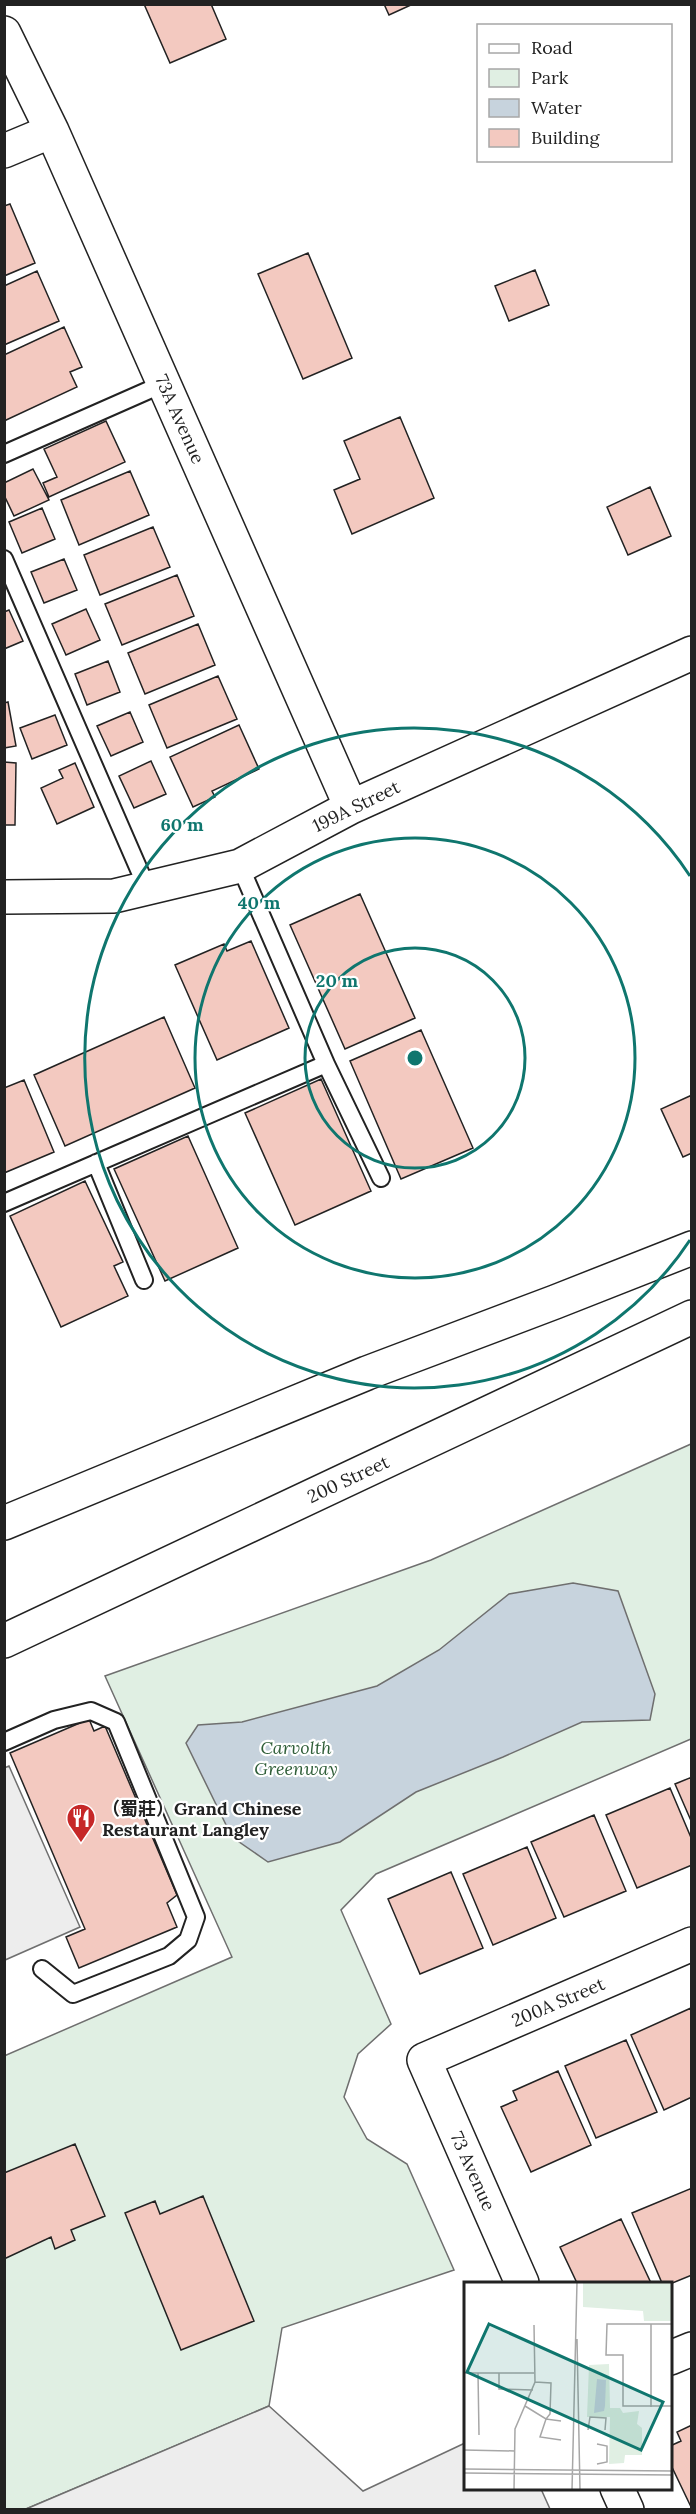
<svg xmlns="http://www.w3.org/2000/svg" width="696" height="2514" font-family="Lora,'Noto Sans SC',serif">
<rect width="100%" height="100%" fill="#fff"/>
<!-- green -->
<path fill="#e0efe3" stroke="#6f6f6f" stroke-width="1.5" d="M691,1444V1739L376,1874L341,1910L391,2024L358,2054L344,2097L367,2139L407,2164L454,2270L282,2328L269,2406L26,2509H5L4,2056L232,1957L105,1676L431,1560Z"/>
<!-- parking -->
<path fill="#ededed" stroke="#6f6f6f" stroke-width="1.5" d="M9,1766L80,1927L5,1960L4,1768Z
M269,2406L363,2491L465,2443V2488L541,2489L550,2509H26Z"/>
<!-- water -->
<path fill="#c7d3dd" stroke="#6f6f6f" stroke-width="1.5" d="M573,1583L618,1591L655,1694L650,1720L582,1722L503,1757L416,1792L340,1842L268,1862L232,1837L186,1743L198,1725L242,1722L377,1686L439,1650L509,1594Z"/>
<!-- building -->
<path fill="#f3c9c0" stroke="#222" stroke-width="1.5" d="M144,4H211L226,39L170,63Z
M384,4H413L389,15Z
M10,204L35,263L4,276V206Z
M308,253L352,358L303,379L258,274Z
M535,270L549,305L509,321L495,286Z
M37,271L59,321L4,345V286Z
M64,327L82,367L70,372L77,387L4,421V355Z
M400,417L434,498L352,534L334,490L360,479L344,441Z
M106,421L125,462L49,497L43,483L57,477L44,449Z
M33,469L49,500L14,516L4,495V483Z
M130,471L149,515L79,545L61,500Z
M650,487L671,536L628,555L607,507Z
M42,508L55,539L22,553L9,522Z
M153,527L170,567L100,595L84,555Z
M64,559L77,590L44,603L31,572Z
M177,575L194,616L122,645L105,604Z
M86,609L100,640L66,655L52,624Z
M9,610L23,641L4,649V612Z
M198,624L215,665L145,694L128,653Z
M108,661L120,692L87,705L75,674Z
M218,676L237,719L167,748L149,705Z
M8,702L16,746L4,748V703Z
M130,712L143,742L111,756L97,726Z
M55,715L67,745L32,759L20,728Z
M239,725L259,769L212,791L215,797L193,807L170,757Z
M151,761L166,794L134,808L119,776Z
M4,762L16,763L15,825H4Z
M75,763L94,807L57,824L41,788L63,778L59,770Z
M360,894L415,1018L345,1049L290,925Z
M251,941L289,1028L217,1060L175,965L224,944L227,951Z
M164,1017L195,1088L65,1146L34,1075Z
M421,1030L473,1148L401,1179L350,1061Z
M321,1079L371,1191L295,1225L245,1113Z
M24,1080L54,1152L4,1173V1088Z
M692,1095V1153L683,1157L661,1109Z
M188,1136L238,1248L165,1281L114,1169Z
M85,1181L123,1262L114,1266L128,1296L61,1327L10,1216Z
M89,1719L94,1731L105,1726L177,1895L167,1903L177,1927L79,1968L66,1937L85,1929L10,1753Z
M692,1777V1823L675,1784Z
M670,1788L692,1840V1865L637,1888L606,1815Z
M594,1815L626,1891L564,1917L531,1842Z
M527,1847L556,1918L493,1945L463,1874Z
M451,1872L483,1948L420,1974L388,1899Z
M691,2008L692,2097L664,2110L631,2035Z
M626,2040L657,2112L596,2138L565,2066Z
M558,2071L591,2145L531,2172L501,2107L517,2100L513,2091Z
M75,2144L105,2216L71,2230L75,2240L55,2249L51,2237L4,2259V2173Z
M692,2188V2275L670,2284L662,2283L632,2213Z
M203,2196L254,2321L181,2350L125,2213L155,2201L160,2214Z
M621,2219L651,2283H577L560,2247Z
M692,2425V2509L670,2463V2446L681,2441L677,2432Z"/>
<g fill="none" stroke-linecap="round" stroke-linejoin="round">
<!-- lane casing -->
<g stroke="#222" stroke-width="20">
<path id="lane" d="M4,454L165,383
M4,559L147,888
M326,1064L381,1178
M96,1163L144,1280
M4,1203L326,1064L240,866
M4,1742L54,1720L91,1711L116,1722L196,1917L188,1940L169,1956L73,1994L42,1969"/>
</g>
<!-- street casing -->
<g stroke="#222" stroke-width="36">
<path id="street" d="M4,33L52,131L351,807
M4,151L52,131
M4,897L114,896L240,866L351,807L692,653
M522,2283L424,2060L692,1944
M670,2358L692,2349
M617,2488L627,2510"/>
</g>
<!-- primary casing -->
<g stroke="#222" stroke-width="36">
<path id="primary" d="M4,1523L367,1373L555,1302L692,1248
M4,1641L692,1317"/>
</g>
<!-- lane -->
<use href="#lane" stroke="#fff" stroke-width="16"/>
<!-- street -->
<use href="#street" stroke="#fff" stroke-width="33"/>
<!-- primary -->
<use href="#primary" stroke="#fff" stroke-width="33"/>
</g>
<!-- distance rings -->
<g fill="none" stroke="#0f766e" stroke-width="3">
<circle cx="415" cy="1058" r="110"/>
<circle cx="415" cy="1058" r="220"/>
<path d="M690 1240A330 330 0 1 1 690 876"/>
</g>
<!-- icons -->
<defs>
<g id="restaurant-pin" transform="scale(1.5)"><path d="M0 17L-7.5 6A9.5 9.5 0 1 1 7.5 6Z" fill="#c62828" stroke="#fff"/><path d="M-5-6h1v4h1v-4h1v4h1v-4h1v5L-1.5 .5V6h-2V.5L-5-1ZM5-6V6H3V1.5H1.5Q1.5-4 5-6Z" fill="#fff"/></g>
</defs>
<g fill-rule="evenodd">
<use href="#restaurant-pin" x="81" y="1818"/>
</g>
<g text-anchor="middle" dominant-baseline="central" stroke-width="4.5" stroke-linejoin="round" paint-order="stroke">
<!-- street labels -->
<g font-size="18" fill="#222" stroke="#fff">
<text transform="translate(180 419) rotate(66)">73A Avenue</text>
<text transform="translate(356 806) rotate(-26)">199A Street</text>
<text transform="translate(348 1479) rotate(-25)">200 Street</text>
<text transform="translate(558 2002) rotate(-23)">200A Street</text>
<text transform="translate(473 2171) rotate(66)">73 Avenue</text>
</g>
<!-- park labels -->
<g font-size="18" font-style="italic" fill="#2f5e38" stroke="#fff">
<text x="296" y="1747">Carvolth<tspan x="296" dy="21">Greenway</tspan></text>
</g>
<!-- poi labels -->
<g font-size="18" font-weight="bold" fill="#222" stroke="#fff" text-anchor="start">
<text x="102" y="1808">（蜀莊）Grand Chinese<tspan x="102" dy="21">Restaurant Langley</tspan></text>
</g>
</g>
<!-- overview -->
<g transform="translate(464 2282)">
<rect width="208" height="208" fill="#fff"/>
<path d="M119,0H208V39H180L179,29L119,25ZM145,82L146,126H156L159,131L175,129L173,142L178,146V173H161L160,181L145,182L146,135H123L125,83Z" fill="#e0efe3"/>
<path d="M133,97L142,98L141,124L140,129L130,131Z" fill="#c7d3dd"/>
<path fill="none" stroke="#a7a7a7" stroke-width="1.5" d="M209,42H143L142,73H159V124H209M113,57L116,208M0,91H70M14,91L15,153M35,91V107L69,108M61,124L82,137L86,132L87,101L71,100M187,125V42M97,139L82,137L76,155L97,158M124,148L126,135L142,136L141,148M0,168L51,169M133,182L143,180V164L133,162M0,187L209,189M0,191L209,193M50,208L51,147L71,100L70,43M108,208L113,0"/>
<path fill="#0f766e" fill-opacity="0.15" stroke="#0f766e" stroke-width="3" d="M25,42L199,120L177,168L3,90Z"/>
<rect width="208" height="208" fill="none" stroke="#222" stroke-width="3"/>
</g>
<circle cx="415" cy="1058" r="9" fill="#0f766e" stroke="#fff" stroke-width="3"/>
<g font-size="18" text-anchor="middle" font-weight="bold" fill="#0f766e" stroke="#fff" stroke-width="4.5" stroke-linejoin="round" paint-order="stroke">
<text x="182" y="831">60 m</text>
<text x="259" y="909">40 m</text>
<text x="337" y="987">20 m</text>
</g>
<!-- border -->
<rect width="696" height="2514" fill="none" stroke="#222222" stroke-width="12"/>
<!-- legend -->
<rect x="477" y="24" width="195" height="138" fill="#ffffff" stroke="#a7a7a7" stroke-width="1.5"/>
<rect x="489" y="44" width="30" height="9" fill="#ffffff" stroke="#a7a7a7" stroke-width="1.5"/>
<text x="531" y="54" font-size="18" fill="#222222">Road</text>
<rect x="489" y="69" width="30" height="18" fill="#e0efe3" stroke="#a7a7a7" stroke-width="1.5"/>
<text x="531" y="84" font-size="18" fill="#222222">Park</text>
<rect x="489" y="99" width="30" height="18" fill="#c7d3dd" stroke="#a7a7a7" stroke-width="1.5"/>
<text x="531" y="114" font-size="18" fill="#222222">Water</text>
<rect x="489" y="129" width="30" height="18" fill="#f3c9c0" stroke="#a7a7a7" stroke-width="1.5"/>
<text x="531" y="144" font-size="18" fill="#222222">Building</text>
</svg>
